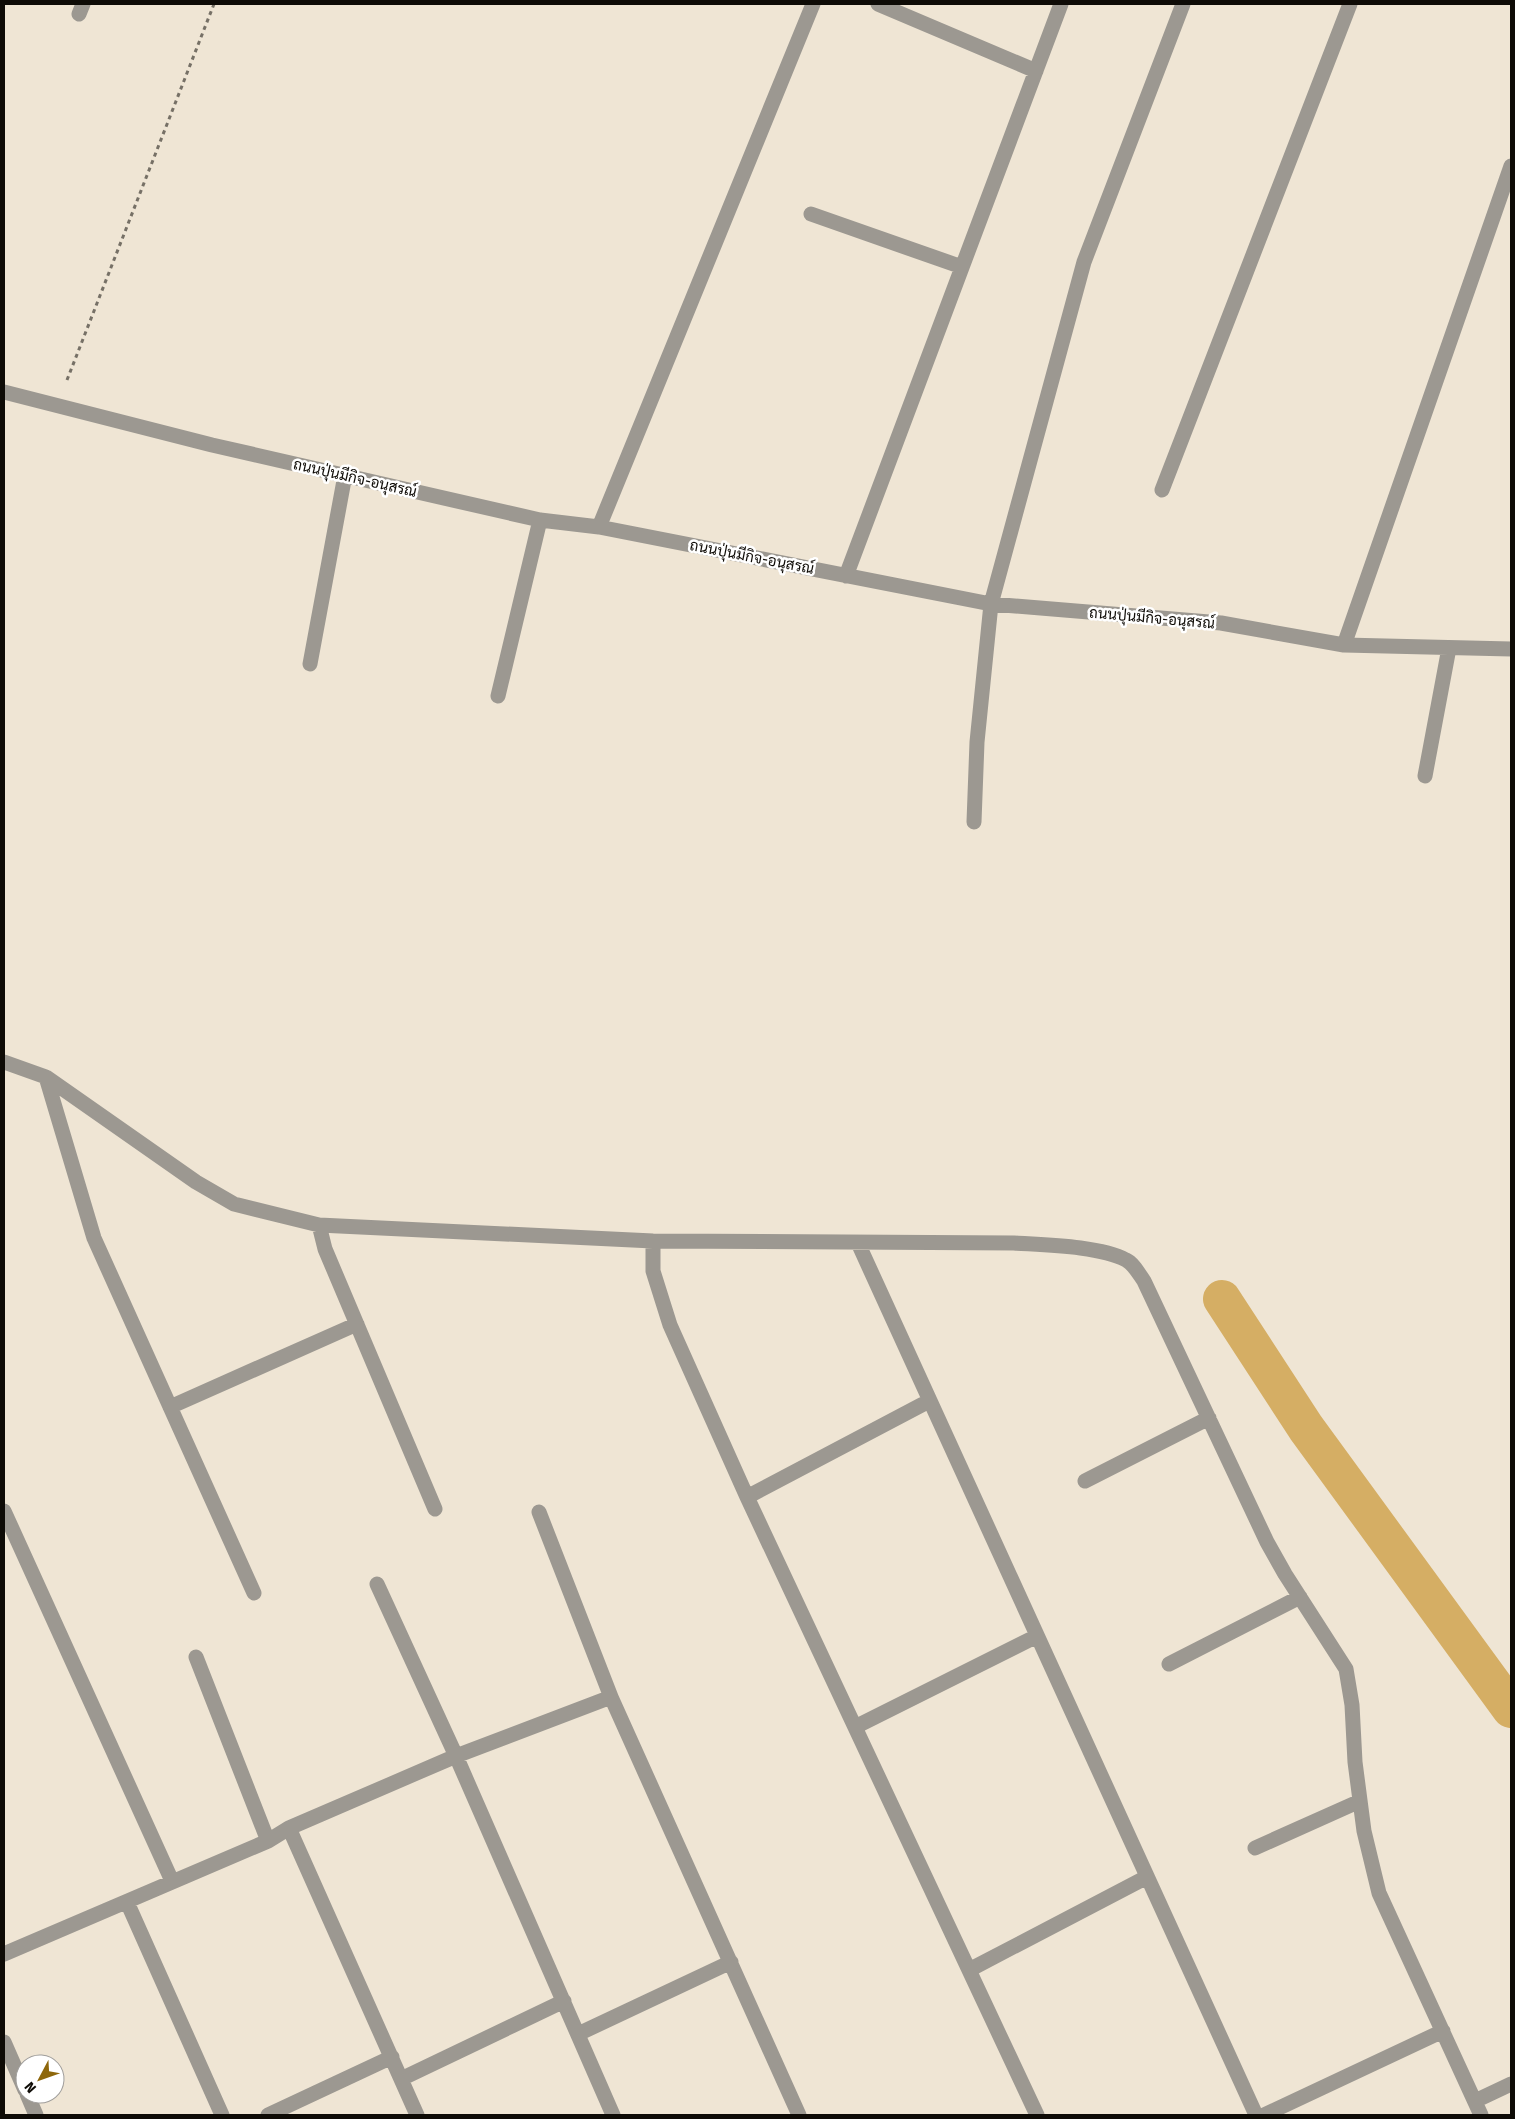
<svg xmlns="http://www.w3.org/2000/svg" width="1515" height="2119" font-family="'Fira Sans',Sarabun,sans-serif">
<rect width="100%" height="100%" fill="#efe5d4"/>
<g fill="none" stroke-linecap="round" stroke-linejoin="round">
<!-- canal -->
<path stroke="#d5ae64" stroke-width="38" d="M1222,1299L1306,1428L1511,1709"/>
<!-- path -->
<path stroke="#767066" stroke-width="3" stroke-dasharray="4 4" stroke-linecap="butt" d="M67,380L214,4"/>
<!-- minor -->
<path stroke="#9c9891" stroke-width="15" d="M878,4L1036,71
M79,14L83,4
M811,214L962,267
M4,392L212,445L540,520L599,527L991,604L1221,623L1344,645L1511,649
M1162,490L1350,4
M599,527L813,4
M846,576L1061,4
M1344,645L1511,166
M310,664L345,475
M498,696L540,520
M1425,776L1449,648
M974,822L977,742L991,604L1084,262L1183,4
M4,1062L46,1077L196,1182L234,1204L319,1225L653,1241L1014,1243C1044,1245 1100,1246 1126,1260C1133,1263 1139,1274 1144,1281L1267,1542L1285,1574L1346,1669L1352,1705L1355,1762L1364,1831L1379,1893L1481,2115
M46,1077L94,1238L254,1593
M319,1225L325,1249L435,1509
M653,1241V1271L670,1325L747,1497L1037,2115
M858,1243L1256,2115
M170,1407L357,1324
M1085,1481L1209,1418
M747,1497L929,1401
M4,1511L172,1881
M539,1512L611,1697L799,2115
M377,1584L456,1756L613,2115
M196,1657L268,1841
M1169,1664L1300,1597
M855,1727L1037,1636
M289,1828L417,2115
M1255,1848L1360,1801
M127,1902L222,2115
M4,1954L268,1841L289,1828L456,1756L611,1697
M969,1970L1147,1877
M578,2034L731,1962
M4,2042L25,2090
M401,2079L564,2001
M27,2094L36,2115
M1475,2101L1511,2084
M268,2115L392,2057
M1264,2115L1443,2031"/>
</g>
<g text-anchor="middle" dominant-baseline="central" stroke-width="5" stroke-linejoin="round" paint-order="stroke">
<!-- street labels -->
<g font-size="15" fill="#0e0b06" stroke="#fff">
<text transform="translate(355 478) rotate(13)">ถนนปุ่นมีกิจ-อนุสรณ์</text>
<text transform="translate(752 557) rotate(11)">ถนนปุ่นมีกิจ-อนุสรณ์</text>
<text transform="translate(1152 618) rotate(5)">ถนนปุ่นมีกิจ-อนุสรณ์</text>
</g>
</g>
<!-- border -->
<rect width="1515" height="2119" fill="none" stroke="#0e0b06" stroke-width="10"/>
<!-- north arrow -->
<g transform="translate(40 2079) rotate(229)"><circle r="24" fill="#ffffff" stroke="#9f9d9b"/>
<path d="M0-4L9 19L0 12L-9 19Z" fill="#8e670b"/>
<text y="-8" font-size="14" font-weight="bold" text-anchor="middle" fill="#0e0b06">N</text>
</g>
</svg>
